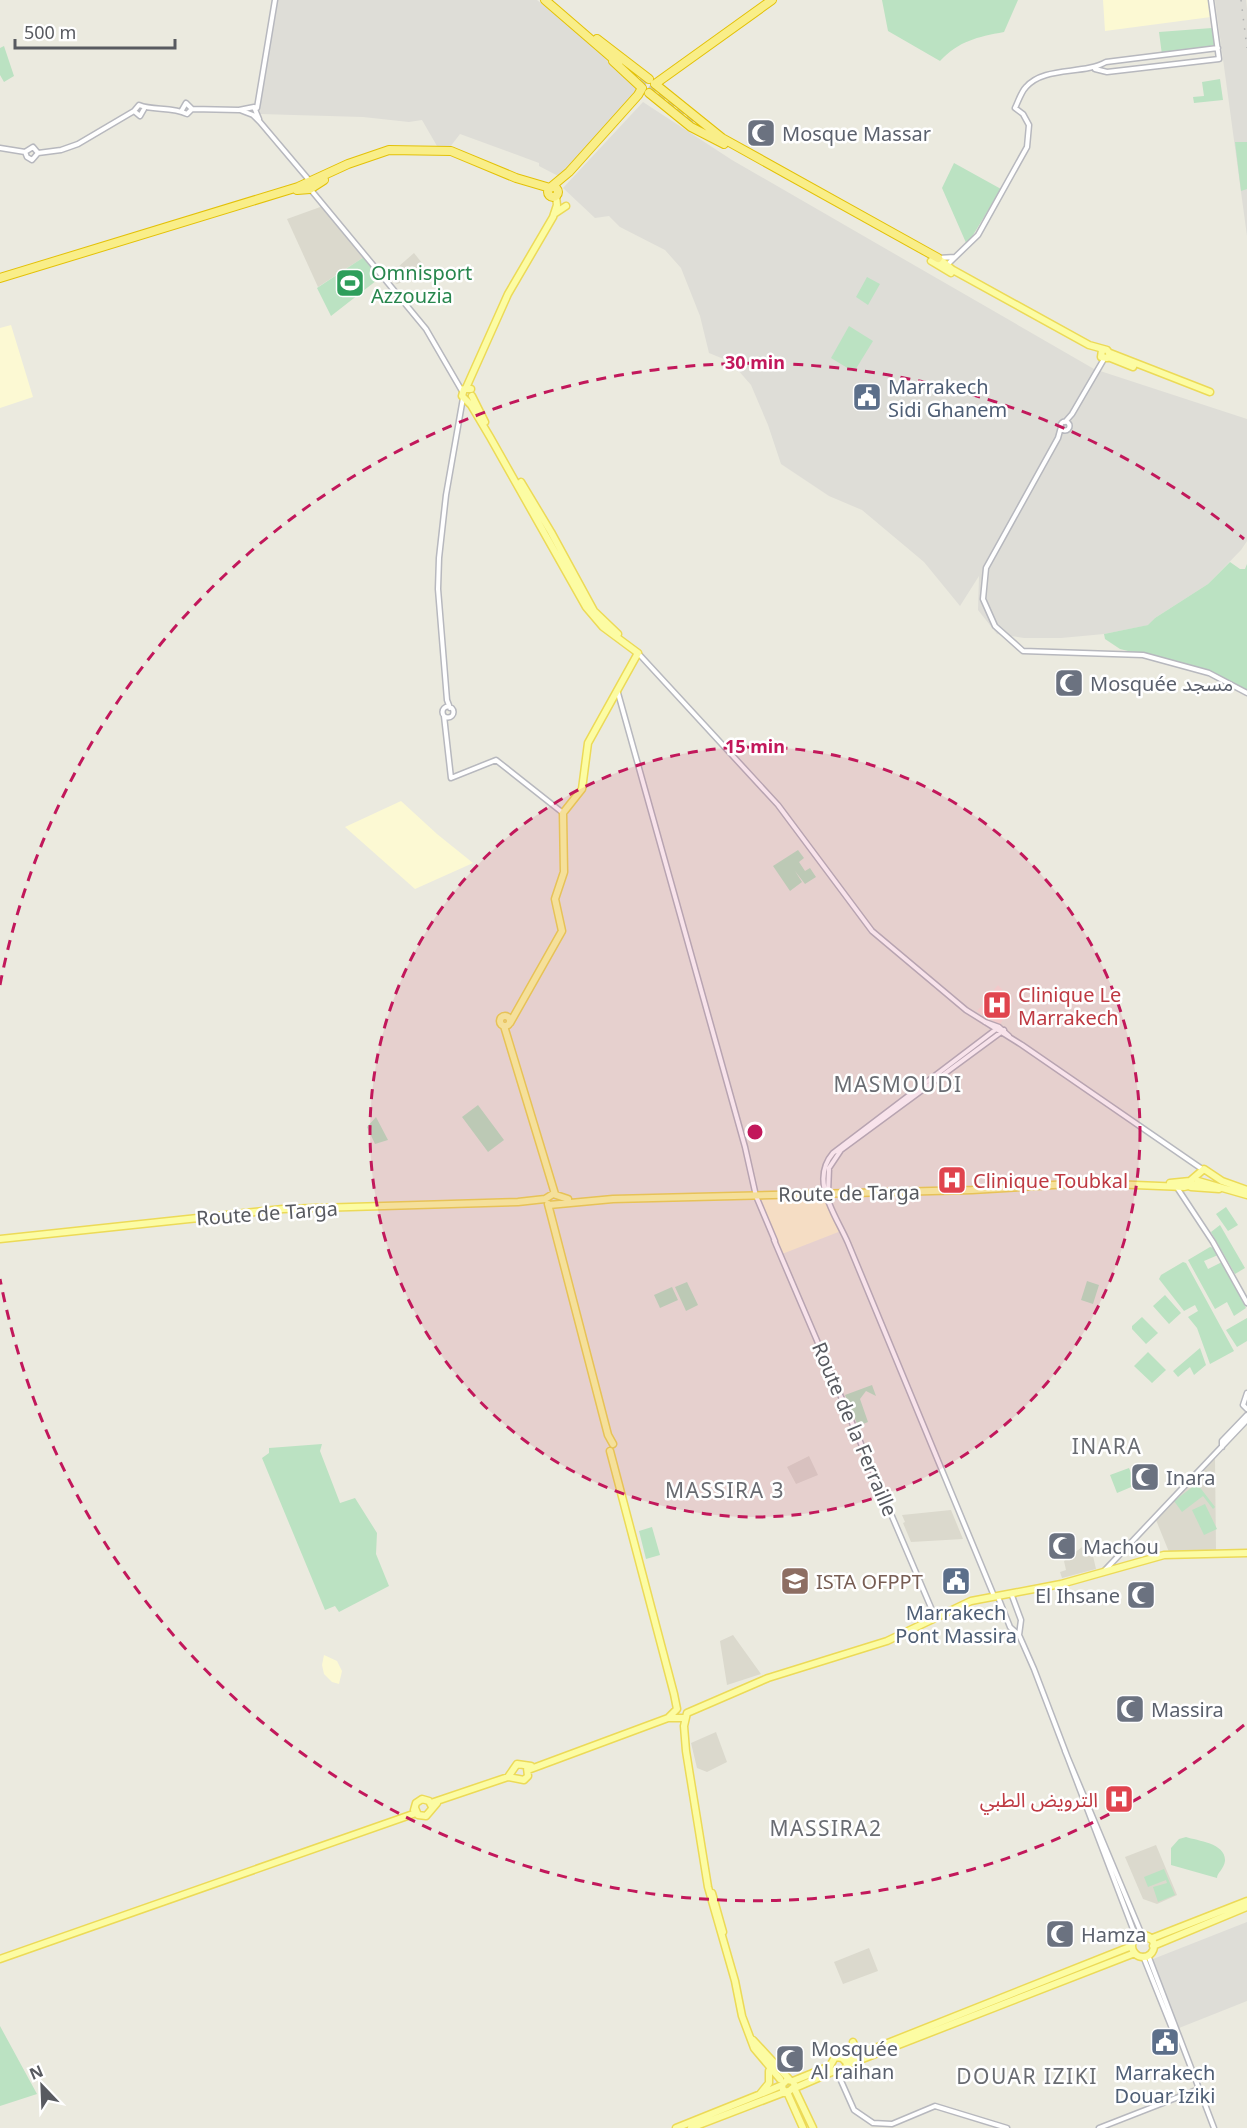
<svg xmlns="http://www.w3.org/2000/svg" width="1247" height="2128" font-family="'Noto Sans','Noto Sans Arabic',sans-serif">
<rect width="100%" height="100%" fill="#ebeadf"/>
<!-- commercial -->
<path fill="#fcf9d3" d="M1103,0H1209L1211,17L1105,31Z
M11,325L33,397L0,408V328Z
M401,801L437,834L473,863L415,889L345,827Z
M827,1194L841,1231L782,1254L758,1197Z
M324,1655L337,1661L342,1671L339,1684L332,1682L324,1674L322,1665Z"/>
<!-- industrial -->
<path fill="#deddd7" d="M277,0H537L634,79L637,89L562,178L539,166V163L460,134L450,147L437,146L422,120L409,122L363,117L260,114L261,86Z
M1215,0H1246L1247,9V236Z
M643,102L732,160L1094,369L1247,419V541L1241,550L1208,584L1155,618L1149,625L1104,634L1061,638H1024L997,634L978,610L979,576L960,606L924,562L862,510L829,496L781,464L768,425L751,385L731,362L709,353L700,316L681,268L665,250L620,227L609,216L595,218L563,188Z
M1247,1922V2001L1174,2030L1148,1961Z"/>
<!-- education -->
<path fill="#dbd9cd" d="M323,206L364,257L318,287L287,219Z
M414,253L422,263L409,276L411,279L397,284L394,282L398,267Z
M809,1456L818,1475L796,1484L787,1467Z
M1215,1458L1216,1551L1169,1552L1156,1520Z
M951,1510L963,1539L911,1542L903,1523L905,1522L902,1515Z
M1082,1547L1089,1556H1093L1096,1569L1062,1578L1060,1572L1066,1570L1064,1561Z
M733,1635L761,1674L727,1685L720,1641Z
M716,1732L727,1762L707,1772L697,1768L691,1743Z
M1156,1845L1177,1895L1157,1904L1143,1899L1125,1857Z
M869,1948L878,1971L843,1984L834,1962Z"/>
<!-- medical -->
<path fill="#f9e2da" d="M998,985L1013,1001L1000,1025L977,1011Z"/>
<!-- green -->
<path fill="#bbe2c2" d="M882,0H1018L1004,32C977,37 959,41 940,61L888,31Z
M1212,28L1215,45L1162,55L1159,32Z
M4,46L14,76L4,82L0,75V48Z
M1220,79L1223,100L1194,103L1193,97L1204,96L1202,82Z
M1235,142H1247V189L1241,191Z
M954,163L1001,189L967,245L942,188Z
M364,257L381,277L331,316L317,288Z
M867,277L880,284L868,305L856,297Z
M849,326L873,341L854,372L831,358Z
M1230,562L1240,569H1245L1247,564V691L1211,672L1120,649L1105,639L1104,634L1148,625L1155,618L1208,584Z
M798,850L804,858L799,862L805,871L810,868L816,877L805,884L795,871L802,882L790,891L773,866Z
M478,1105L504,1140L488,1152L462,1117Z
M376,1117L388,1140L375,1144L367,1127Z
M1226,1207L1238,1225L1228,1231L1216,1214Z
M1220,1225L1245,1268L1235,1274L1211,1232Z
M1210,1247L1214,1248L1218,1255L1204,1261L1208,1269L1222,1262L1246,1308L1234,1316L1227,1302L1215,1309L1188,1260Z
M1183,1262L1186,1263L1234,1351L1210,1364L1197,1328L1188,1317L1198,1311L1195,1305L1184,1311L1159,1279L1161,1275Z
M1087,1281L1099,1285L1093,1304L1081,1300Z
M687,1282L698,1305L686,1311L675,1287Z
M672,1287L678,1300L660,1308L654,1295Z
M1165,1295L1181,1313L1169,1324L1153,1306Z
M1142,1317L1158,1333L1146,1344L1132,1329V1326Z
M1247,1318V1341L1237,1347L1226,1330Z
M1200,1348L1206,1365L1194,1375L1190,1367L1178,1377L1173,1371Z
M1148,1352L1166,1370L1152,1383L1134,1366Z
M872,1385L876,1396L866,1391L860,1399L868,1422L858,1426L845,1395Z
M322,1444L320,1451L340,1503L355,1498L377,1533L376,1554L389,1586L339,1612L335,1606L325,1610L262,1458L269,1453V1448Z
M1129,1468L1136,1485L1117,1493L1110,1475Z
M1195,1481L1215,1507L1213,1509L1203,1496L1182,1512L1174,1501L1195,1485Z
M1205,1504L1217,1529L1204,1535L1192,1510Z
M652,1527L660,1555L646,1559L639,1531Z
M1186,1837C1198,1841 1226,1843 1225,1861C1224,1869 1217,1873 1217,1878L1171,1865V1848L1179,1839Z
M1164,1869L1175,1895L1158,1902L1153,1887L1167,1883L1166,1880L1148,1887L1144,1877Z
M0,2026L37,2094L0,2106Z"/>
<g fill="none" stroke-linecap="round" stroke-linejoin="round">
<!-- major-tunnel -->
<path stroke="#c6c6bf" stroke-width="6" stroke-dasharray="6 3" stroke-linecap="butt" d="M783,2078L794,2094"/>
<!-- highway-tunnel -->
<path stroke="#c6c6bf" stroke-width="8" stroke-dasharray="8 4" stroke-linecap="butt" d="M622,63L695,123"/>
<!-- minor casing -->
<g stroke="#b7b8be" stroke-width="7">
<path id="minor" d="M1095,69L1107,72L1219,59L1211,0
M257,108L275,0
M182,110L186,103L192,109L239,110L254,107L259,119
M240,110L253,115L260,122L309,180
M134,111L140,116L144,109
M0,148L25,152L33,147L38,153L61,150L78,144L134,111L139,105C153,111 172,106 187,114L192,109
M25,152L27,157L32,160L38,153
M311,190L426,329L462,391
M938,258L955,257
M947,265L978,235L1027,147L1029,125L1023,114L1015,108C1018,102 1021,92 1026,87C1044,66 1083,75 1106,62L1218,48
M1060.5 426a4.5 4.5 0 1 1 9 0a4.5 4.5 0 1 1-9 0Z
M1065,422L1072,414L1104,359
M1061,427L1058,438L986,568L983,599L995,626L1023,651L1143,655L1209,673L1247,693
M638,653L778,805L872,931L966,1010L1022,1045L1202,1169
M618,693L745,1147L756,1196L775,1241
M442.5 712a5.5 5.5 0 1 1 11 0a5.5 5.5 0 1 1-11 0Z
M450,708L447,700L438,589L439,558L446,495L463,398
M444,716L451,778L496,760L563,813
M985,1022L999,1027L1009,1036
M1176,1186L1213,1242L1247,1303
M828,1193L829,1168L841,1150L1004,1030
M774,1240L935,1617
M1247,1393L1243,1405L1247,1409
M1222,1447V1441L1247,1415
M1105,1570L1247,1420
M1011,1593L1021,1620L1019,1635
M994,1596L848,1243C836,1215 809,1181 833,1153L995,1030
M998,1597L1010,1627L1019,1635L1034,1669L1136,1937
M1065,1751L1142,1935
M1148,1955L1214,2128
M1143,1956L1173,2031
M838,2074L854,2110L873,2123L892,2124L935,2106L1007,2128
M1099,2128L1199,2089"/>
</g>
<!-- major casing -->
<g stroke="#ecda57" stroke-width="9">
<path id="major" d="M554,214L566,206
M938,258L953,270L1089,345L1107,350L1110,354L1107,358L1101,357L1102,350
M931,261L951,273
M1110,353L1210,392
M1108,357L1133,367
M466,388L508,294L553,217L557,205L556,196
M471,389H464L462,396L471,405L490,437L586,607L603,627L638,653
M472,396L485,422
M521,482L551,532L594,611L618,634
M500 1021a5 5 0 1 1 10 0a5 5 0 1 1-10 0Z
M510,1023L562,931L555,899L564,872L563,813L582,789L588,743L638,653
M504,1026L555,1194
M1198,1181L1247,1195
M1170,1183L1190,1181L1204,1169L1222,1181L1247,1190
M1191,1187L1219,1189
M548,1204L608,1435L613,1444
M549,1205L613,1199L972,1190L1086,1183L1184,1187L1200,1183
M0,1239L283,1209L518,1202L545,1199L553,1194L568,1199
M610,1451L674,1694L677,1709L668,1718
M528,1770L668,1718H684
M508,1777L517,1764L531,1766
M431,1803L508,1777L524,1780L528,1776L527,1768
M415,1808L418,1815L426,1816L437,1803
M414,1810L416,1803L422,1799L429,1801L432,1807
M712,1893L723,1932
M1132 1946a11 11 0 1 1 22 0a11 11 0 1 1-22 0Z
M1150,1939L1247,1901
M1153,1946L1247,1907
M0,1959L416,1813
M753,2040L789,2079
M853,2042L856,2050L864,2052
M845,2060L1132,1946
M847,2065L1135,1953
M830,2066L835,2057L842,2058L846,2062
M831,2070L841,2074L847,2065
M780,2079L754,2048L742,2016L735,1981L708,1887L686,1751L684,1726L687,1713L768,1678L887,1641L971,1601L1061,1584L1164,1555L1247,1553
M793,2081L830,2066
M794,2088L813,2128
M795,2088L832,2072
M787,2092L803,2128
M760,2094L769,2083V2071
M676,2128L768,2091L782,2085L787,2080L793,2081L795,2086L788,2092L783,2090L782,2085
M691,2128L785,2092"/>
</g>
<!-- highway casing -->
<g stroke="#e3c107" stroke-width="10">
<path id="highway" d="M545,0L618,63
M597,39L649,79
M613,61L641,87
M655,84L722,138L938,258
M655,84L772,0
M649,93L691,127L724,144
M548 192a5 5 0 1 1 10 0a5 5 0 1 1-10 0Z
M551,187L569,172L638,95L642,88
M297,190L310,189L324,180
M0,278L298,187L348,164L389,150L451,151L516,178L550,188"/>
</g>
<!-- minor -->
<use href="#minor" stroke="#fff" stroke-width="4"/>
<!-- major -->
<use href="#major" stroke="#fcfca3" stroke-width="6"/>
<!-- highway -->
<use href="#highway" stroke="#f9ee88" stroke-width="8"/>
<!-- rail -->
<path stroke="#b2b3b3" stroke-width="1.5" stroke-dasharray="1.5 8" stroke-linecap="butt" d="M1241,0L1247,48"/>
</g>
<!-- distance rings -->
<circle cx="755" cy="1132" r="385" fill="#c2185b" fill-opacity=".12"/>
<g fill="none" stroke="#c2185b" stroke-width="3" stroke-dasharray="10 8">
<circle cx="755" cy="1132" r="385"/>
<path d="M1244 1725A769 769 0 0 1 0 1279M0 985A769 769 0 0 1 1244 539"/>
</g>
<!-- icons -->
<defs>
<g id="mosque-square" transform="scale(1.5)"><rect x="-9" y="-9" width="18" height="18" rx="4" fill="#6b7280" stroke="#fff"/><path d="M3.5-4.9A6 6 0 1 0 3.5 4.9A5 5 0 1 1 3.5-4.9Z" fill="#fff"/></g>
<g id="stadium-square" transform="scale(1.5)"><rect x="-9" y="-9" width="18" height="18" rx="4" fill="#2e9e5b" stroke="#fff"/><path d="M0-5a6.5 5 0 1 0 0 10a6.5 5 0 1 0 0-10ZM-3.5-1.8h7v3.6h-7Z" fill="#fff"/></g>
<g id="civic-square" transform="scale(1.5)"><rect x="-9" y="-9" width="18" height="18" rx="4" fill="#5c6f8a" stroke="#fff"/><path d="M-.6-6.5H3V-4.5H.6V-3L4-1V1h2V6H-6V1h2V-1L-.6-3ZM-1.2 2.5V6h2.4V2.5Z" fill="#fff"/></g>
<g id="hospital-square" transform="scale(1.5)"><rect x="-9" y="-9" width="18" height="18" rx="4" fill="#e0444e" stroke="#fff"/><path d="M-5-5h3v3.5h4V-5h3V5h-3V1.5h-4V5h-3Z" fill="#fff"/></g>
<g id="university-square" transform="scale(1.5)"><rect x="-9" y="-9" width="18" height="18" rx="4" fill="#8d6e63" stroke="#fff"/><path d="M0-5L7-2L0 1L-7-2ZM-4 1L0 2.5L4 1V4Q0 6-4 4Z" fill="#fff"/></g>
</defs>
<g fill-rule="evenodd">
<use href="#mosque-square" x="761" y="133"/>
<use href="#stadium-square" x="350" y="283"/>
<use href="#civic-square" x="867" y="397"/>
<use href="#mosque-square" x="1069" y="683"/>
<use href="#hospital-square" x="997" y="1005"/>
<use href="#hospital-square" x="952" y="1180"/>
<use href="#mosque-square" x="1145" y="1477"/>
<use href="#mosque-square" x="1062" y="1546"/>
<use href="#university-square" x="795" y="1581"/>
<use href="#civic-square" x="956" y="1581"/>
<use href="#mosque-square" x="1141" y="1595"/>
<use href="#mosque-square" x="1130" y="1709"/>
<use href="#hospital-square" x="1119" y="1799"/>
<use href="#mosque-square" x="1060" y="1934"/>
<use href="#civic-square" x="1165" y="2042"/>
<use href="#mosque-square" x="790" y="2059"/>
</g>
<g text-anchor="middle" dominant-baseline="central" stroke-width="5" stroke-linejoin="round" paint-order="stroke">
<!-- worship labels -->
<g font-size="20" fill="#5b616d" stroke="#fff" text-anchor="start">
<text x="782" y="133">Mosque Massar</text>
<text x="1090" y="683">Mosquée مسجد</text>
<text x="1166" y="1477">Inara</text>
<text x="1083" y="1546">Machou</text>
<text x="1120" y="1595" text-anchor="end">El Ihsane</text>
<text x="1151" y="1709">Massira</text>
<text x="1081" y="1934">Hamza</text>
<text x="811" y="2048">Mosquée<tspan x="811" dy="23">Al raihan</tspan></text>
</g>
<!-- leisure labels -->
<g font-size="20" fill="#27864d" stroke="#fff" text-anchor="start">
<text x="371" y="272">Omnisport<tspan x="371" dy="23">Azzouzia</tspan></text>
</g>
<!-- service labels -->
<g font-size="20" fill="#4e5e75" stroke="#fff">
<text x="888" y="386" text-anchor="start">Marrakech<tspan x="888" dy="23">Sidi Ghanem</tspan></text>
<text x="956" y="1612">Marrakech<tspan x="956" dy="23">Pont Massira</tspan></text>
<text x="1165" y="2072">Marrakech<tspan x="1165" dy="23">Douar Iziki</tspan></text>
</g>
<!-- health labels -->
<g font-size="20" fill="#be3a42" stroke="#fff" text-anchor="start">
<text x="1018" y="994">Clinique Le<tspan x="1018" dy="23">Marrakech</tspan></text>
<text x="973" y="1180">Clinique Toubkal</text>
<text x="1098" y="1799" text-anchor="end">الترويض الطبي</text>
</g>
<!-- street labels -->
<g font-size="20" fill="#585a60" stroke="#fff">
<text transform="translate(849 1193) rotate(-1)">Route de Targa</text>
<text transform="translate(267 1213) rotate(-4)">Route de Targa</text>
<text transform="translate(855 1429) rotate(67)">Route de la Ferraille</text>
</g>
<!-- education labels -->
<g font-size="20" fill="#785e54" stroke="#fff" text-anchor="start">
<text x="816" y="1581">ISTA OFPPT</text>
</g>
<!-- neighbourhood labels -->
<g font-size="21" letter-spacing="1.5" fill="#696c72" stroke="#fff">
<text x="898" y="1084">MASMOUDI</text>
<text x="1107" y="1446">INARA</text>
<text x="725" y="1490">MASSIRA 3</text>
<text x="826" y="1828">MASSIRA2</text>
<text x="1027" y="2076">DOUAR IZIKI</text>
</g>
</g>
<circle cx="755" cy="1132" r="9" fill="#c2185b" stroke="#fff" stroke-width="3"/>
<g font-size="18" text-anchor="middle" font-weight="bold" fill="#c2185b" stroke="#fff" stroke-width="5" stroke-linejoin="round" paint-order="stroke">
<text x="755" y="369">30 min</text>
<text x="755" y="753">15 min</text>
</g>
<!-- north arrow -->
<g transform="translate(42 2086) rotate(337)" stroke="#ffffff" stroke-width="4.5" paint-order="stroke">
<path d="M0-4.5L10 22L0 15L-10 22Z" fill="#585a60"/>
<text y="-9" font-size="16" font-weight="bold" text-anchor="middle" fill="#585a60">N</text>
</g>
<!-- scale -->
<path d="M15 39v9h160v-9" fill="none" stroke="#585a60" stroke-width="3"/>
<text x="24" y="39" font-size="18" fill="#585a60" stroke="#ffffff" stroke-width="4.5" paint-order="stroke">500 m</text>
</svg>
